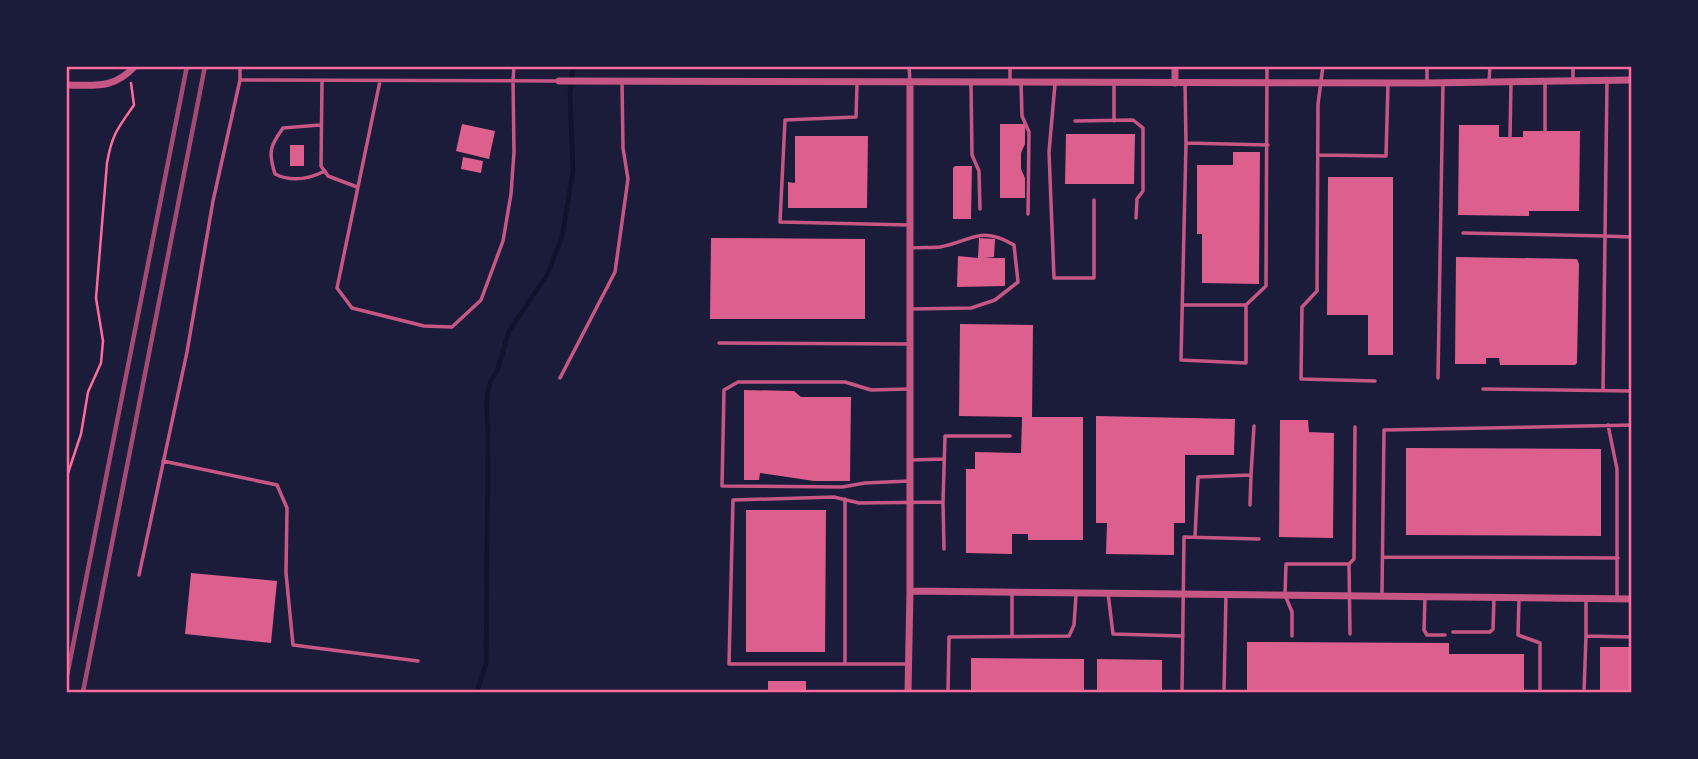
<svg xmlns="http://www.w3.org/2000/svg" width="1698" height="759" font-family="'PT Sans Narrow',sans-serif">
<rect width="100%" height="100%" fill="#1b1b3a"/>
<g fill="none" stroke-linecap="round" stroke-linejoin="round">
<!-- stream -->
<path stroke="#12122b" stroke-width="4.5" d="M477,692L486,663L488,436C488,417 482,387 497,372L509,331L547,275L562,237L573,171L570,94L573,66"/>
</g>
<!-- building -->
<path fill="#dd5f8e" d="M462,124L495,131L489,159L456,151Z
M1000,124H1025V144L1021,153V169L1025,178V198H1000Z
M1459,125H1499V137H1523V131H1580L1579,211H1529V216L1458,215Z
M1066,134H1135L1134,184H1065Z
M795,136H868L867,208H788V182L795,183Z
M290,145H304V166H290Z
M1233,152H1260L1259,284L1202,283V234H1197V165H1233Z
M463,157L483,161L481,173L461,169Z
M955,166H972L971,219H953V168Z
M1328,177H1393V355H1368V315H1327Z
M711,238L865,239V319H710Z
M979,238L995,239L994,257L984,258H1005V286L957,287L958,256L978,258Z
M1456,257L1577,259L1579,264L1577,363L1575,365H1500L1499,358H1486V364H1455Z
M960,324L1033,325L1032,417H1083V540H1028V534H1012V554L966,553V469H975V452L1021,453L1022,417L959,416Z
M744,390L794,391L801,397H851L850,481H814L760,473L759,480H744Z
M1096,416L1235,419L1234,455H1185V523H1174V555L1106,554L1107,523H1096Z
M1280,420H1308L1309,432L1334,433L1333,538L1279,537Z
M1406,448L1601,449V536L1406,535Z
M746,510H826L825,652H746Z
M191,573L277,581L271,643L185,634Z
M1247,642L1449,643V654H1524V692H1247Z
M1600,647H1632V692H1600Z
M971,658L1084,659V692H971Z
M1097,659L1162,660V692H1097Z
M768,681H806V692H768Z"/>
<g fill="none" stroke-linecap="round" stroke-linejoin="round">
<!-- path -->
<path stroke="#ff6b9d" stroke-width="2.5" d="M66,479L81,434L88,392L101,363L103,341L96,298L107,163C112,134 118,128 134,105L131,83"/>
<!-- service -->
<path stroke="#c65784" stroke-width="3.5" d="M909,66L910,82
M1323,66L1318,104L1317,291L1302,307L1301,379L1375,381
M240,80L559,81
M380,81L337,288L352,308L424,326L452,327L481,300L503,241L511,194L514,152L513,81L514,66
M1427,81V66
M1489,81L1490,66
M1607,81L1605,236L1632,237
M322,82L321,166L328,176L357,187
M1010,82V66
M1021,82L1022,116L1029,132L1028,214
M1573,82V66
M1185,83L1186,143L1181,360L1246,363V305L1266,286L1267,66
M857,84L856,117L785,120L780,222L909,225
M971,84L972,155L979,171L980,209
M1055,84L1049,152L1054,278H1094V200
M1075,121L1133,120L1143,128V191L1137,199L1136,218
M1114,121V84
M320,125L283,128C270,146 268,152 275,174C291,182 309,179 325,171
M1545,131V82
M1510,137L1511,83
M1186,143L1268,145
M1319,155L1386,156L1388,83
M1463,233L1605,236L1603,391
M1182,305H1246
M911,309L971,308L995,300L1018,282L1014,245C980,225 972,241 940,247C930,248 920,247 911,248
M719,343L909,344
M560,378L615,272L628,179L623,148L622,81
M1438,378L1443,83
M909,389L871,390L845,382H738L724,390L722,486L842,487L865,483L909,481
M1483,389L1632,391
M1608,425L1617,469V597
M911,460L944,459
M163,461L277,485L287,508L286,573L293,645L418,661
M845,499V664
M943,502L945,436H1010
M1250,505L1251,475
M1195,537L1198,477L1251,475L1254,426
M1383,557L1618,558
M1349,564L1354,559L1355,427
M139,575L187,352L213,201L240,80V66
M1108,593L1113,634L1183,636
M1382,594L1384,430L1632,425
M1425,597L1424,630L1427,635H1445
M1519,598L1518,635L1540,643V692
M1586,599V636L1632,637
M1453,632H1490L1493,629L1494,597
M1292,636V612L1285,595L1286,564H1349L1350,634
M1012,637V593
M908,664H729L733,500L834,497L859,503L943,502L944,549
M948,692L949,637L1069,636L1074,625L1076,595
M1182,692L1184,537L1259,539
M1224,692L1226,594
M1584,692L1586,636"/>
<!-- minor -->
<path stroke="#c65784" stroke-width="7" d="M559,81L1427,83L1632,80
M1175,83V66
M66,85C95,85 113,90 135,66
M910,591L1632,599
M908,692L910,591V82"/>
<!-- rail -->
<path stroke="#a44b75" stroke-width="4.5" d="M66,681L187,66
M83,692L205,66"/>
</g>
<!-- border -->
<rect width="1698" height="759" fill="none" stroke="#1b1b3a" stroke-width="136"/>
<rect x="68" y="68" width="1562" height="623" fill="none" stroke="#ff6b9d" stroke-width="2.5"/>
</svg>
